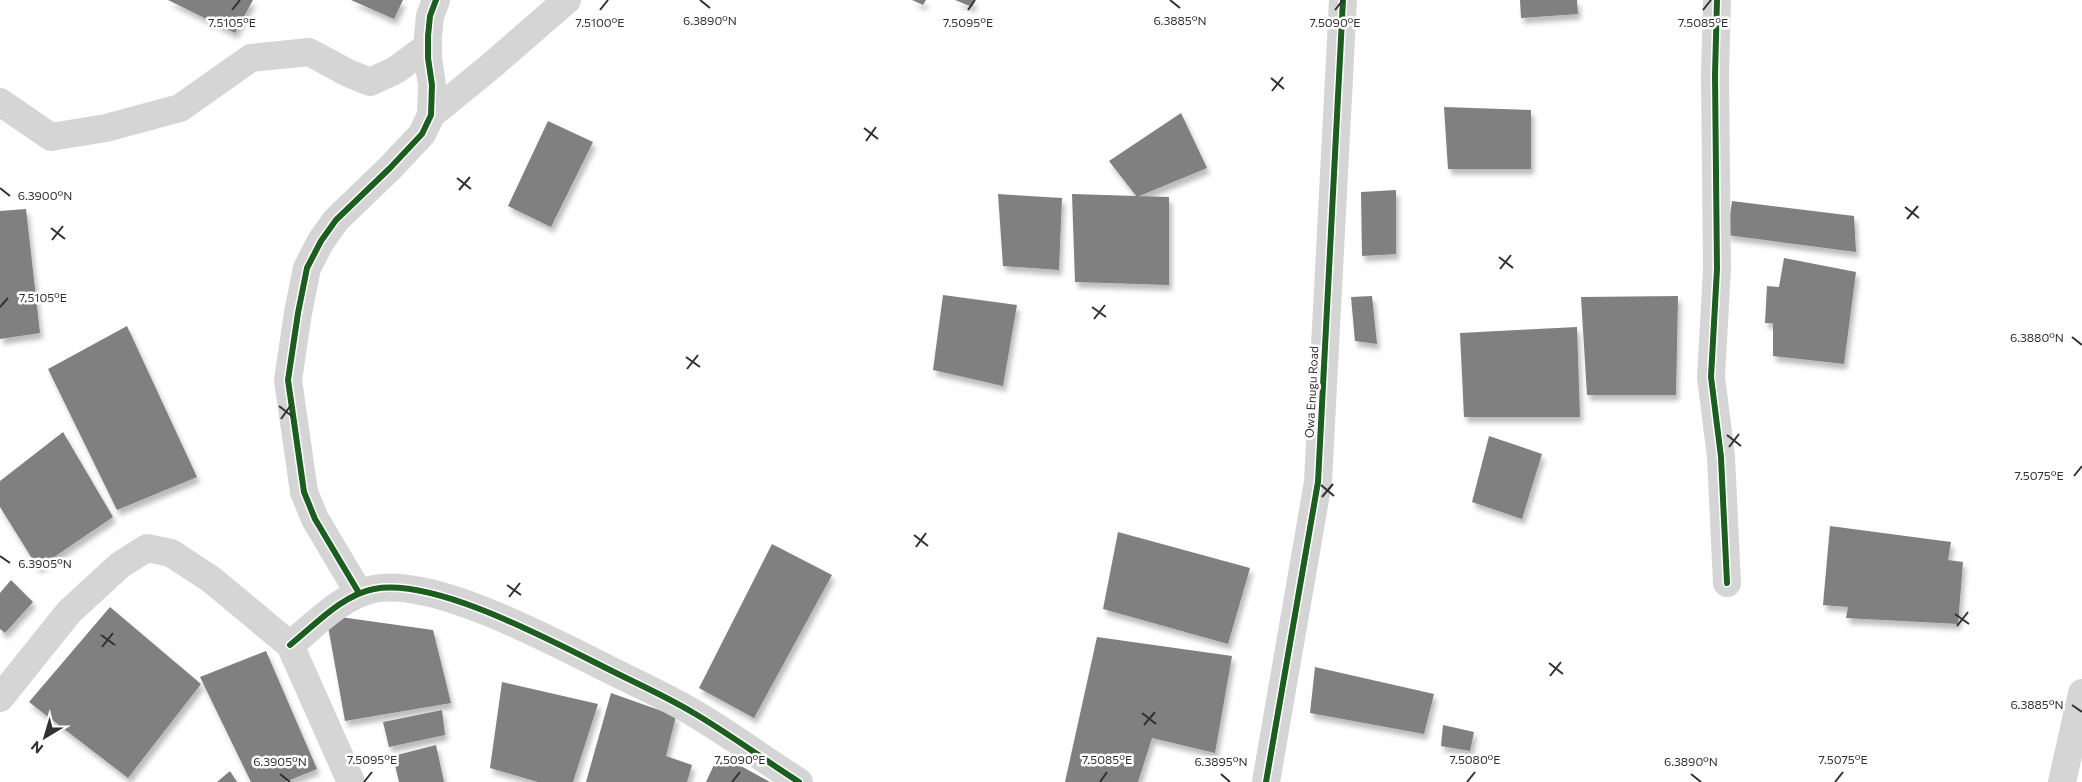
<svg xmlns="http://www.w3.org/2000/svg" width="2082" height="782" font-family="Commissioner,sans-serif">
<defs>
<filter id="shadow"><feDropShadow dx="3" dy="5.5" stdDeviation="2.5" flood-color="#0004"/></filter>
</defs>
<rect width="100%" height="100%" fill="#fff"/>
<!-- building -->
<path fill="#808080" filter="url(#shadow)" d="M168,0H253L235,33Z
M351,0H403L394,19Z
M912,0H926L923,5Z
M955,0H975L972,7Z
M1520,0H1577L1578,14L1521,18Z
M1444,107L1531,110V169H1448Z
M1181,113L1207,168L1137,197L1109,161Z
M548,121L593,142L551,227L508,206Z
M1396,190V254L1362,256L1361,192Z
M998,194L1062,198L1059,270L1003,266Z
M1072,194L1169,197V285L1075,282Z
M1732,201L1854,216L1856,252L1727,235Z
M26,209L40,333L0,339V211Z
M1784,258L1856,272L1844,364L1773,356V323H1765L1767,286L1779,287Z
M943,295L1017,305L1003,386L933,370Z
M1372,296L1377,344L1355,341L1351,297Z
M1678,296L1676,395H1587L1581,297Z
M127,326L197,477L117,510L48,369Z
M1577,327L1580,417H1464L1460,333Z
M63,432L113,517L38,568L0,507V481Z
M1489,436L1542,454L1522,519L1472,502Z
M1830,526L1951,542L1948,560L1963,562L1958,624L1846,618L1848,607L1823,605Z
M1118,532L1250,568L1228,644L1103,609Z
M772,544L832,575L754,718L699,688Z
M11,580L33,602L5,633L0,629V593Z
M110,607L201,684L128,778L29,702Z
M326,615L433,630L451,703L345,721Z
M1097,637L1232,656L1215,753L1152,738L1138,782H1065Z
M266,651L317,769L285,782H251L200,677Z
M1315,667L1434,694L1424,734L1310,713Z
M502,682L598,704L573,782H538L490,768Z
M611,693L676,716L666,756L692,765L687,782H586Z
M442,710L445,735L389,747L383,722Z
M1443,725L1474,732L1470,751L1441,746Z
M436,745L444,782H399L393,756Z
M719,754L770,782H706Z
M230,771L237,782H217Z"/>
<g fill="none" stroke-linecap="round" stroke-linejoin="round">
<!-- street -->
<path stroke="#d5d5d5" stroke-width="28" d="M1717,0L1715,75L1717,269L1711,377L1721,457L1727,583
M0,102L51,137L106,128L180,108L251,58L309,52L348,73L370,82L396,70L428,46
M431,115L491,66L567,0
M359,593L315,519L304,492L288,380L298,313L307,268L321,241L336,220L390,168L422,134L431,115L432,85L428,58V36L430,16L436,0
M290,645C315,625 342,595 374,589C436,577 557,644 614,672C640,685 667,697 692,712C728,733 763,759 799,782
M0,698L69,612L120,565L147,548L171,553L212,580L290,645L351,782
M1266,782L1318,482L1343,0
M2062,782L2082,693"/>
<!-- cycleway casing -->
<g stroke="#fff" stroke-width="9">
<path id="cycleway" d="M1717,0L1715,75L1717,269L1711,377L1721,457L1727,583
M359,593L315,519L304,492L288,380L298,313L307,268L321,241L336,220L390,168L422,134L431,115L432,85L428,58V36L430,16L436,0
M290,645C315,625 342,595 374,589C436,577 557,644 614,672C640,685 667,697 692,712C728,733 763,759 799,782
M1266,782L1318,482L1343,0"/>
</g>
<!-- cycleway -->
<use href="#cycleway" stroke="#1b5e20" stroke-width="6"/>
</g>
<!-- ticks -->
<path fill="none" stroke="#313131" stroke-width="2" d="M700,0L710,8M1170,0L1180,8M232,10L240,0M600,10L608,0M968,10L975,0M1335,10L1343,0M1703,10L1711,0M1271,78L1284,89M1272,91L1283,77M864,128L878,139M866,141L876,127M457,178L471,189M0,188L10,196M459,190L470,177M1905,207L1919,218M1907,219L1918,206M51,228L65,239M52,240L63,226M1499,257L1513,268M1500,269L1511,255M0,307L8,298M1092,307L1106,317M1094,319L1105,305M2072,337L2082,345M686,357L700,367M687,369L698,355M279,406L293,417M281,419L291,405M1727,435L1741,446M1729,447L1739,434M2074,476L2082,466M1321,485L1334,496M1322,497L1333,484M914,535L928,546M916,547L926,533M0,556L10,563M507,585L521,595M509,597L520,583M1955,614L1969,624M1957,626L1968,612M101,635L115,645M102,647L113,633M1549,663L1563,674M1550,676L1561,662M2072,705L2082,712M1142,713L1156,724M1144,725L1155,712M280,774L290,782M1221,774L1230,782M1691,774L1701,782M364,782L372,772M732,782L740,772M1100,782L1107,772M1467,782L1475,772M1835,782L1843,772"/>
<g text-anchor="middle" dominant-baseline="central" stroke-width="5" stroke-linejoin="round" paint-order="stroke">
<!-- street labels -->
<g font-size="12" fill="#313131" stroke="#fff">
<text transform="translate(1311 392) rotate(-87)">Owa Enugu Road</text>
</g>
</g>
<g font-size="12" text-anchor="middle" fill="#313131" stroke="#fff" stroke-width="5" stroke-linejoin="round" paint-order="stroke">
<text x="710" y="25">6.3890°N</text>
<text x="1180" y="25">6.3885°N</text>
<text x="232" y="27">7.5105°E</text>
<text x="600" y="27">7.5100°E</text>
<text x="968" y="27">7.5095°E</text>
<text x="1335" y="27">7.5090°E</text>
<text x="1703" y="27">7.5085°E</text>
<text x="45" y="200">6.3900°N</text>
<text x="43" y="302">7.5105°E</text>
<text x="2037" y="342">6.3880°N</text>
<text x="2039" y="480">7.5075°E</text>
<text x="45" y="568">6.3905°N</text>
<text x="2037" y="709">6.3885°N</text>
<text x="372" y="764">7.5095°E</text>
<text x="740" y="764">7.5090°E</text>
<text x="1107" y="764">7.5085°E</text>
<text x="1475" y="764">7.5080°E</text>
<text x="1843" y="764">7.5075°E</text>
<text x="280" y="766">6.3905°N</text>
<text x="1221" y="766">6.3895°N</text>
<text x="1691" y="766">6.3890°N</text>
</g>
<!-- north arrow -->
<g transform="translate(45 737) rotate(218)" stroke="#ffffff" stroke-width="4" paint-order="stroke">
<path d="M0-4L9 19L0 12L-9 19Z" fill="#313131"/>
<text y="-8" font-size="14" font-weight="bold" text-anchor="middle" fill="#313131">N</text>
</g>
</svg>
